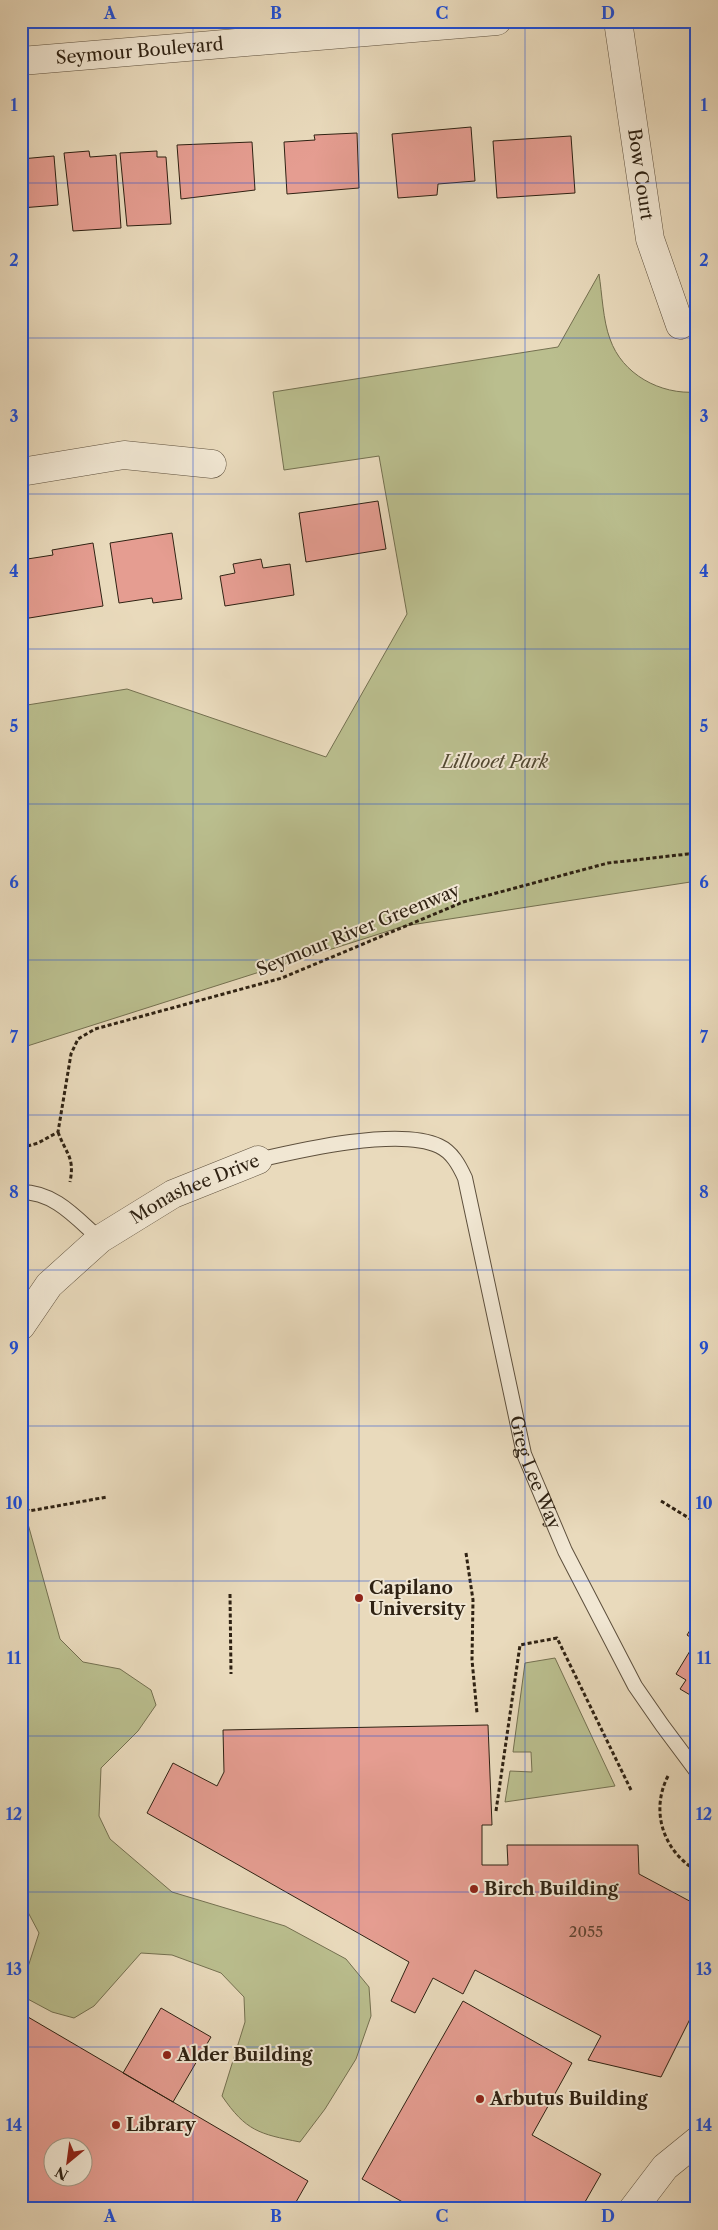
<svg xmlns="http://www.w3.org/2000/svg" width="718" height="2230" font-family="'Libre Caslon Text',serif">
<rect width="100%" height="100%" fill="#e9dabc"/>
<filter id="stains"><feTurbulence type="fractalNoise" baseFrequency=".004" numOctaves="4"/><feColorMatrix values="0 0 0 0 .2 0 0 0 0 .09 0 0 0 0 .02 0 0 0 .5 -.17"/></filter>
<radialGradient id="worn" r=".72"><stop offset=".6" stop-color="#630" stop-opacity="0"/><stop offset="1" stop-color="#630" stop-opacity=".3"/></radialGradient>
<!-- green -->
<path fill="#babe8e" stroke="#747050" d="M599,274C602,293 603,321 610,339C622,374 660,395 697,392V881L404,926L21,1048V706L127,689L326,757L407,614L379,456L284,470L273,392L558,347Z
M23,1506L60,1639L83,1662L120,1669L151,1690L156,1705L138,1731L101,1768L99,1816L110,1839L172,1892L285,1926L346,1959L369,1987L371,2016L356,2059L325,2109L300,2142C259,2134 246,2131 222,2096L245,2022L244,1997L221,1973L172,1955L141,1953L94,2006L74,2018L52,2012L24,1997L25,1976L39,1933L21,1899V1507Z
M555,1658L615,1786L505,1802L510,1771L532,1772L531,1752H513L525,1663Z"/>
<!-- building -->
<path fill="#e59d91" stroke="#2f2213" fill-rule="evenodd" d="M471,127L475,181L438,184L437,195L398,198L392,134Z
M357,133L359,188L287,194L284,142L315,140L314,135Z
M571,136L575,193L497,198L493,141Z
M252,142L255,190L181,199L177,145Z
M89,151L90,157L116,155L121,228L73,231L64,153Z
M157,151V157H166L171,224L127,226L120,153Z
M697,151V199L692,152Z
M54,156L58,205L21,208V159Z
M378,501L386,549L306,562L299,513Z
M172,533L182,599L153,603L152,598L119,603L110,543Z
M93,543L103,606L23,619L21,560L53,555L52,550Z
M261,559L263,568L290,564L294,595L225,606L220,576L235,573L233,564Z
M697,1619V1699L680,1689L686,1680L676,1674L696,1641L687,1635Z
M488,1725L492,1825H482V1865H508L507,1845H638L639,1874L697,1905V2005L661,2077L588,2060L601,2036L475,1970L463,1994L433,1978L415,2013L391,2001L409,1962L147,1813L173,1763L217,1786L224,1772L223,1730Z
M463,2001L572,2063L532,2135L601,2174L581,2209H415L362,2179Z
M161,2008L211,2037L173,2102L123,2073Z
M28,2017L308,2181L292,2209H21V2029ZM52,2148H82V2178H52Z"/>
<g fill="none" stroke-linecap="round" stroke-linejoin="round">
<!-- lane casing -->
<g stroke="#5e503d" stroke-width="16">
<g id="lane">
<path id="s1" d="M258,1160C301,1150 399,1127 439,1146C452,1152 459,1165 465,1178L524,1454L565,1551L635,1686L662,1725L697,1772"/>
<path d="M21,1192C55,1192 76,1218 100,1239"/>
</g>
</g>
<!-- street casing -->
<g stroke="#5e503d" stroke-width="29">
<g id="street">
<path id="s2" d="M618,21L650,239L680,325"/>
<path id="s3" d="M21,61L497,21"/>
<path d="M21,472L124,455L212,464"/>
<path id="s4" d="M21,1326L49,1285L100,1239L173,1194L258,1160"/>
<path d="M633,2209L665,2167L697,2141"/>
</g>
</g>
<!-- path -->
<path stroke="#2f2213" stroke-width="3" stroke-dasharray="4 2.5" stroke-linecap="butt" d="M58,1132C66,1154 75,1157 70,1182
M21,1148L38,1143L58,1132L71,1054L78,1039L95,1029L282,978L463,902L608,863L688,854L697,855
M661,1501L697,1523
M21,1504L29,1511L107,1497
M466,1553L473,1600L472,1660L477,1713
M230,1594L231,1674
M668,1776C650,1811 663,1851 697,1871
M496,1811L520,1645L557,1638L631,1790"/>
<!-- lane -->
<use href="#lane" stroke="#f1e7d3" stroke-width="14"/>
<!-- street -->
<use href="#street" stroke="#f1e7d3" stroke-width="28"/>
</g>
<!-- grid -->
<path fill="none" stroke="#1d4ed8" stroke-width="1" stroke-opacity="0.55" d="M193,21V2209M359,21V2209M525,21V2209M21,183H697M21,338H697M21,494H697M21,649H697M21,804H697M21,960H697M21,1115H697M21,1270H697M21,1426H697M21,1581H697M21,1736H697M21,1892H697M21,2047H697"/>
<!-- markers -->
<g fill="#8f2418" stroke="#f1e7d3" stroke-width="2">
<circle cx="359" cy="1598" r="5"/>
<circle cx="474" cy="1889" r="5"/>
<circle cx="167" cy="2055" r="5"/>
<circle cx="480" cy="2099" r="5"/>
<circle cx="116" cy="2125" r="5"/>
</g>
<g text-anchor="middle" dominant-baseline="central" stroke-width="4" stroke-linejoin="round" paint-order="stroke">
<!-- number labels -->
<g font-size="15" fill="#5c4132">
<text x="586" y="1931">2055</text>
</g>
<!-- street labels -->
<g font-size="18" fill="#2f2213" stroke="#f1e7d3">
<text stroke="none"><textPath href="#s3" startOffset="119">Seymour Boulevard</textPath></text>
<text stroke="none"><textPath href="#s2" startOffset="155">Bow Court</textPath></text>
<text transform="translate(358 930) rotate(-22)">Seymour River Greenway</text>
<text stroke="none"><textPath href="#s4" startOffset="226">Monashee Drive</textPath></text>
<text stroke="none"><textPath href="#s1" startOffset="529">Greg Lee Way</textPath></text>
</g>
<!-- park labels -->
<g font-size="18" font-style="italic" fill="#524932" stroke="#f1e7d3">
<text x="495" y="762">Lillooet Park</text>
</g>
<!-- poi labels -->
<g font-size="18" font-weight="bold" fill="#2f2213" stroke="#f1e7d3" text-anchor="start">
<text x="369" y="1588">Capilano<tspan x="369" dy="21">University</tspan></text>
<text x="484" y="1889">Birch Building</text>
<text x="177" y="2055">Alder Building</text>
<text x="490" y="2099">Arbutus Building</text>
<text x="126" y="2125">Library</text>
</g>
</g>
<!-- margin -->
<rect width="718" height="2230" fill="none" stroke="#e9dabc" stroke-width="55"/>
<!-- north arrow -->
<g transform="translate(68 2162) rotate(209)"><circle r="24" fill="#f1e7d3" stroke="#a39886"/>
<path d="M0-4L9 19L0 12L-9 19Z" fill="#8f2418"/>
<text y="-8" font-size="14" font-weight="bold" text-anchor="middle" fill="#2f2213">N</text>
</g>
<rect x="28" y="28" width="662" height="2174" fill="none" stroke="#1d4ed8" stroke-width="2"/>
<g font-size="16" text-anchor="middle" font-weight="bold" fill="#1d4ed8">
<text x="110" y="19">A</text>
<text x="276" y="19">B</text>
<text x="442" y="19">C</text>
<text x="608" y="19">D</text>
<text x="14" y="111">1</text>
<text x="704" y="111">1</text>
<text x="14" y="266">2</text>
<text x="704" y="266">2</text>
<text x="14" y="422">3</text>
<text x="704" y="422">3</text>
<text x="14" y="577">4</text>
<text x="704" y="577">4</text>
<text x="14" y="732">5</text>
<text x="704" y="732">5</text>
<text x="14" y="888">6</text>
<text x="704" y="888">6</text>
<text x="14" y="1043">7</text>
<text x="704" y="1043">7</text>
<text x="14" y="1198">8</text>
<text x="704" y="1198">8</text>
<text x="14" y="1354">9</text>
<text x="704" y="1354">9</text>
<text x="14" y="1509">10</text>
<text x="704" y="1509">10</text>
<text x="14" y="1664">11</text>
<text x="704" y="1664">11</text>
<text x="14" y="1820">12</text>
<text x="704" y="1820">12</text>
<text x="14" y="1975">13</text>
<text x="704" y="1975">13</text>
<text x="14" y="2131">14</text>
<text x="704" y="2131">14</text>
<text x="110" y="2222">A</text>
<text x="276" y="2222">B</text>
<text x="442" y="2222">C</text>
<text x="608" y="2222">D</text>
</g>
<rect width="100%" height="100%" filter="url(#stains)"/>
<rect width="100%" height="100%" fill="url(#worn)"/>
</svg>
